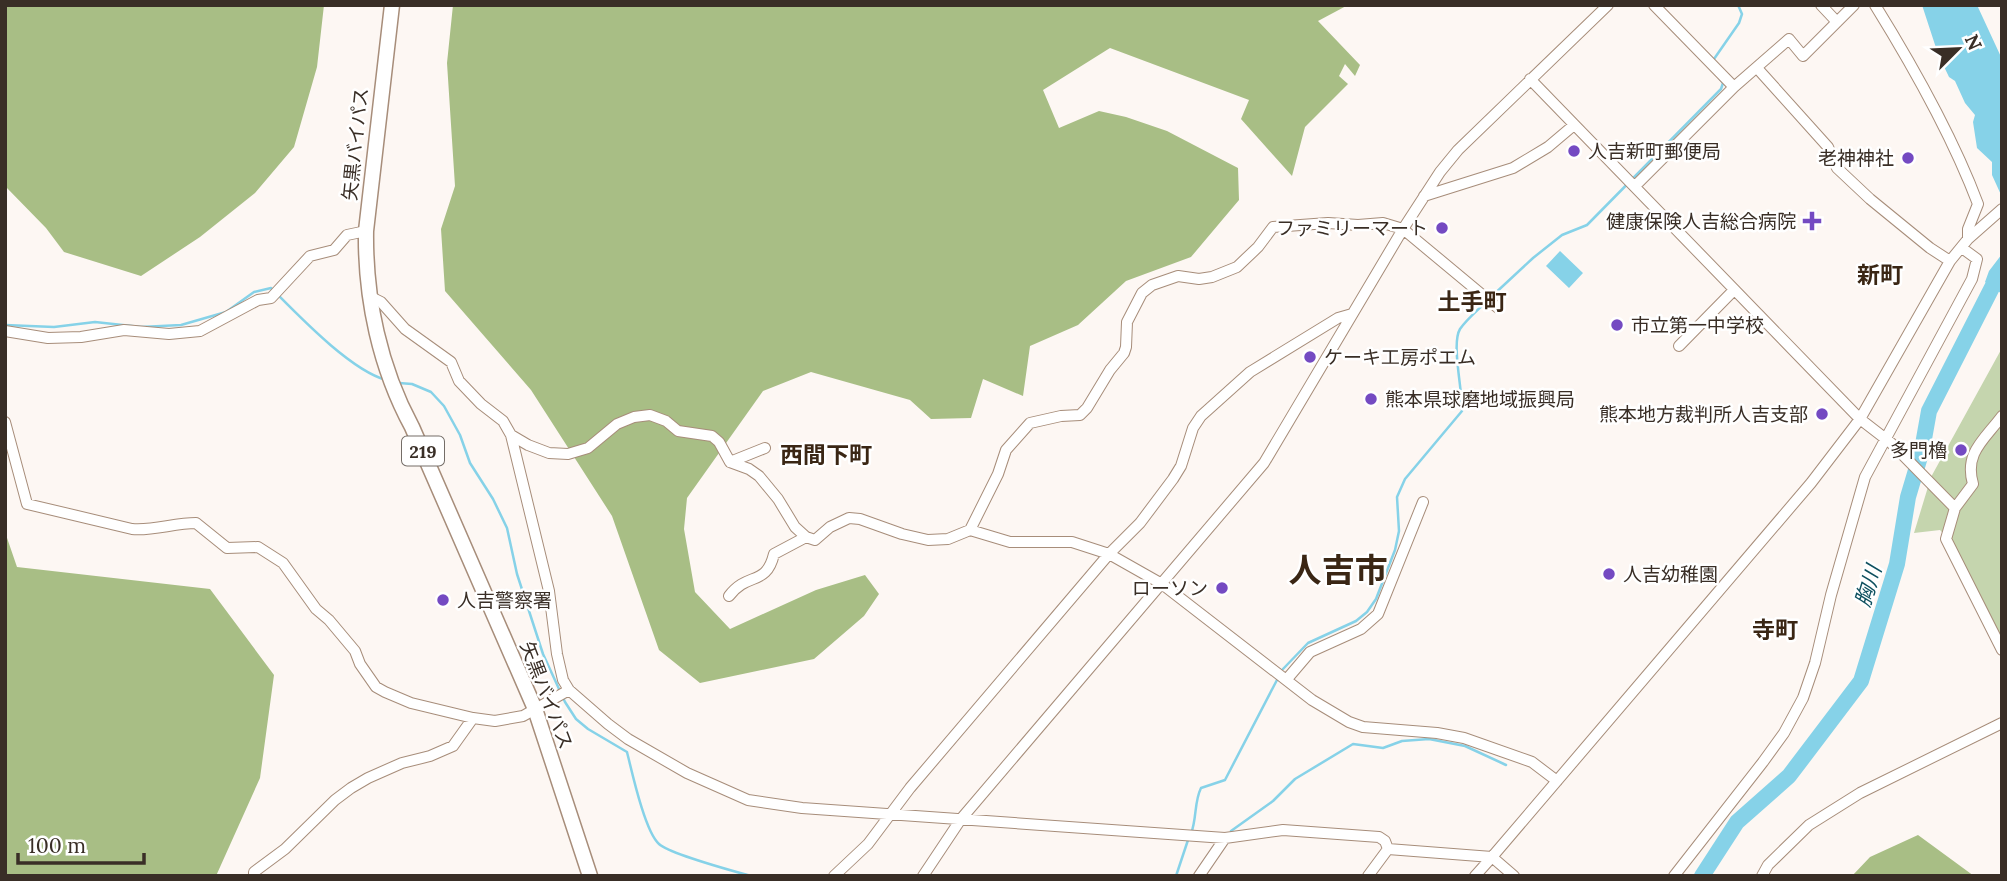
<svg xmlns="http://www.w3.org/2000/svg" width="2007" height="881" font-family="Lora,'Noto Sans JP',serif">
<rect width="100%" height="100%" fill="#fdf7f3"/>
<!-- green -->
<path fill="#c5d5ae" d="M2002,348V645L1949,540L1940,530L1914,533L1931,477Z"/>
<!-- forest -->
<path fill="#a8be85" d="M5,5H324L317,67L294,147L255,193L200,237L141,276L64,252L46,228L6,187Z
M453,5H1348L1318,21L1360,65L1355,76L1345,64L1339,76L1348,84L1305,127L1292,176L1241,119L1249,100L1110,48L1043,90L1059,128L1099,111L1126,117L1167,131L1238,168L1239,200L1191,257L1126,281L1078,325L1030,346L1023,396L983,379L971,418L931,419L910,400L811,372L763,391L687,498L684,529L695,592L730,629L816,590L865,575L879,594L864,616L814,659L700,683L659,650L612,516L531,390L445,291L441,229L455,186L447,63Z
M5,532L17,567L210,589L274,675L260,778L216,876H5Z
M1918,835L1974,876H1852L1870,857Z"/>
<!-- water -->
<path fill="#86d2e8" d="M1922,5H1977L2002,59V197L1992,175V162L1977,148L1973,122L1975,115L1965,103L1955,81L1949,77L1938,54Z
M1560,251L1583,273L1569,288L1546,266Z
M2002,254V294L1985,282L1989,271Z"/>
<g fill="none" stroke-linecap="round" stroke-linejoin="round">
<!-- stream -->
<path stroke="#86d2e8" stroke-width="2.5" d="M1714,59L1739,23L1742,14L1738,5
M1490,298L1533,258L1562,235L1587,225L1721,89L1723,83L1720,79
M5,325L54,327L95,322L141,327L181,325L226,312L254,292L271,288C299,316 350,370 386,380
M399,383L412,384L431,392L444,406L460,435L470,463L493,499L507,528L517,574L543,654L565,702L576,719L588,729L627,752C632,772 645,832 659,844C670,854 733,871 751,876
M1283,669L1308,643L1356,621L1367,612L1376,599L1395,550L1399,531L1397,497L1405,479L1462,411C1463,392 1451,344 1460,329C1467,319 1478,310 1487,301
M1231,831L1273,801L1295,779L1353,744L1383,748L1402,741L1429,739L1465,746L1506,765
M1191,834C1197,818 1194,802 1201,788L1225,780L1278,678
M1176,876L1188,840"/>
<!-- river -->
<path stroke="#86d2e8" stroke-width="16" d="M1702,876L1737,822L1789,776L1861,681L1897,564L1908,497L1922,450L1929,411L2002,268"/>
<!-- minor casing -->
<g stroke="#a78d7a" stroke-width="12">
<path id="minor" d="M1654,5L1734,87
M1821,5L1837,22
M1875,5C1914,68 1952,135 1978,204L1968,229V239
M1757,68L1828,147L1837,168L1870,199L1930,248L1950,261
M1530,79L1860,419L1891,443L1955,508L1973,484C1964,453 1984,440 2002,416
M1635,186L1734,87L1789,39L1803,56L1854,5
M1424,196L1513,168L1548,147L1574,125
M371,297L381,302L405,329L451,362L459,381L481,404L503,421L511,435L528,445L549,453L568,454L588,448L617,424L634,417L650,415L666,421L678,431L712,436L719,442L730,462L765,448
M5,331L48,338L81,337L124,330L169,334L200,331L258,300L271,298L310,256L334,250L347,235L366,231
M1679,346L1734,290
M5,422L27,504L132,529C153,531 174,523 196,523L227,548L258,547L283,563L316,609L329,620L355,651L360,664L376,687L385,692L411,703L473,718L495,721L523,716L569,690
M511,435L549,591L557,654L563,680L569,690L608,724L628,739L687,773L748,800L802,808L1225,838L1283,830L1379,837L1385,841L1388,849L1368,876
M730,462L749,469L759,476L778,499L795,527L806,537
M1955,508L1946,539L2002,650
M970,530L998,474L1006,450L1030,423L1061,416L1080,415L1087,408L1110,370L1124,353L1126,347L1127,322L1142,293L1152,285L1178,276L1199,279L1212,277L1237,267L1258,247L1273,227L1328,223L1358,225L1383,223L1403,229L1498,308
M729,596C748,571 766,587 774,554L806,537L815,540L830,527L849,518L860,519L902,534L928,540L948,539L970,530L1010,542H1072L1109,554L1162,584L1312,700L1349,722L1363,727L1437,733L1464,738L1532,762L1557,781
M1287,679L1310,652L1361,629L1378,614L1423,502
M1388,849L1492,857
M254,876V872L285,849L335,800L351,788L368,778L402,763L430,756L453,746L473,718
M834,876L868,844L910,788L1109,554L1140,523L1173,479L1181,466L1193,428L1201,416L1250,372L1338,318L1352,314
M923,876L961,819L1264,463L1403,229L1440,172L1458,150L1608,5
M1199,876L1225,838
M1475,876L1492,857
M1514,876L1492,857L1811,483L1860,419L1950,261L1968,239L2002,209
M1674,876L1763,762L1784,733L1803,698L1815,663L1831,595L1865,477L1972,279L1977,259L1962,248
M1762,876L1768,865L1809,825L1860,793L2002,723"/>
</g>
<!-- highway casing -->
<g stroke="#a78d7a" stroke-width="17">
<path id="highway" d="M392,5L366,231C365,299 380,368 412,427L535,709L590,876"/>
</g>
<!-- minor -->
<use href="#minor" stroke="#fff" stroke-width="10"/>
<!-- highway -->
<use href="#highway" stroke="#fff" stroke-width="14"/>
</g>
<!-- markers -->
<g fill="#744ac2" stroke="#fff" stroke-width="2.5">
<circle cx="1574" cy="151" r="7"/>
<circle cx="1908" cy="158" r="7"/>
<path d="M1808.5 210.5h7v7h7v7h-7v7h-7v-7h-7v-7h7z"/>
<circle cx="1442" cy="228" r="7"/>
<circle cx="1617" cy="325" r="7"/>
<circle cx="1310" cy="357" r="7"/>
<circle cx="1371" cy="399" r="7"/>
<circle cx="1822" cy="414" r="7"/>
<circle cx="1961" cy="450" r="7"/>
<circle cx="1609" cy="574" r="7"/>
<circle cx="1222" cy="588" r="7"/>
<circle cx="443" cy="600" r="7"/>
</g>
<g text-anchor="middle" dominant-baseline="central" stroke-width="5" stroke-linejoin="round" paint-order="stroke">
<!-- shield labels -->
<rect fill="#fff" stroke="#746d67" stroke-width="2" x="402" y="436.5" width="42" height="29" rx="5"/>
<g font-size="18" font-weight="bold" fill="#392e26">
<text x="423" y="451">219</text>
</g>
<!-- street labels -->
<g font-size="19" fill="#392e26" stroke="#fff">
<text transform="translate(355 144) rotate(-84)">矢黒バイパス</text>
<text transform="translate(547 695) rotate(69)">矢黒バイパス</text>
</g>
<!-- poi labels -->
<g font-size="19" fill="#392e26" stroke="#fff" text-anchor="start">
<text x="1588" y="151">人吉新町郵便局</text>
<text x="1894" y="158" text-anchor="end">老神神社</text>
<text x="1796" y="221" text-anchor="end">健康保険人吉総合病院</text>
<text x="1428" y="228" text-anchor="end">ファミリーマート</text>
<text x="1631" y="325">市立第一中学校</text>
<text x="1324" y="357">ケーキ工房ポエム</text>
<text x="1385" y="399">熊本県球磨地域振興局</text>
<text x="1808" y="414" text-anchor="end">熊本地方裁判所人吉支部</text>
<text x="1947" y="450" text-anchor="end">多門櫓</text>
<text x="1623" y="574">人吉幼稚園</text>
<text x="1208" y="588" text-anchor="end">ローソン</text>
<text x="457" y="600">人吉警察署</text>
</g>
<!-- water labels -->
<g font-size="21" font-style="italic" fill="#0e505f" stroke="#fff">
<text transform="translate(1868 586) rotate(-73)">胸川</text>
</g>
<!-- quarter labels -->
<g font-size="23" font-weight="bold" fill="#3a2614" stroke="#fff">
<text x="1880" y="274">新町</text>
<text x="1472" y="301">土手町</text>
<text x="826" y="454">西間下町</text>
<text x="1775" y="629">寺町</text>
</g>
<!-- town labels -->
<g font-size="33" font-weight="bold" fill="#3a2614" stroke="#fff">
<text x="1338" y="570">人吉市</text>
</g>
</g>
<!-- border -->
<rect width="2007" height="881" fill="none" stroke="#392e26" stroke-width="14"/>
<!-- north arrow -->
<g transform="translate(1958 49) rotate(66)" stroke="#ffffff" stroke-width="5" paint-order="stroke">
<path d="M0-5L12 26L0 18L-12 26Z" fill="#392e26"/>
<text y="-10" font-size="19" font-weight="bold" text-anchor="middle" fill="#392e26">N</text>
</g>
<!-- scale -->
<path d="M18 853v10h126v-10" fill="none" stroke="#392e26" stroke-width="3.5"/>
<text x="28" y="853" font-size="21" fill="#392e26" stroke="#ffffff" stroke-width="5" paint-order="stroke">100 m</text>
</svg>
